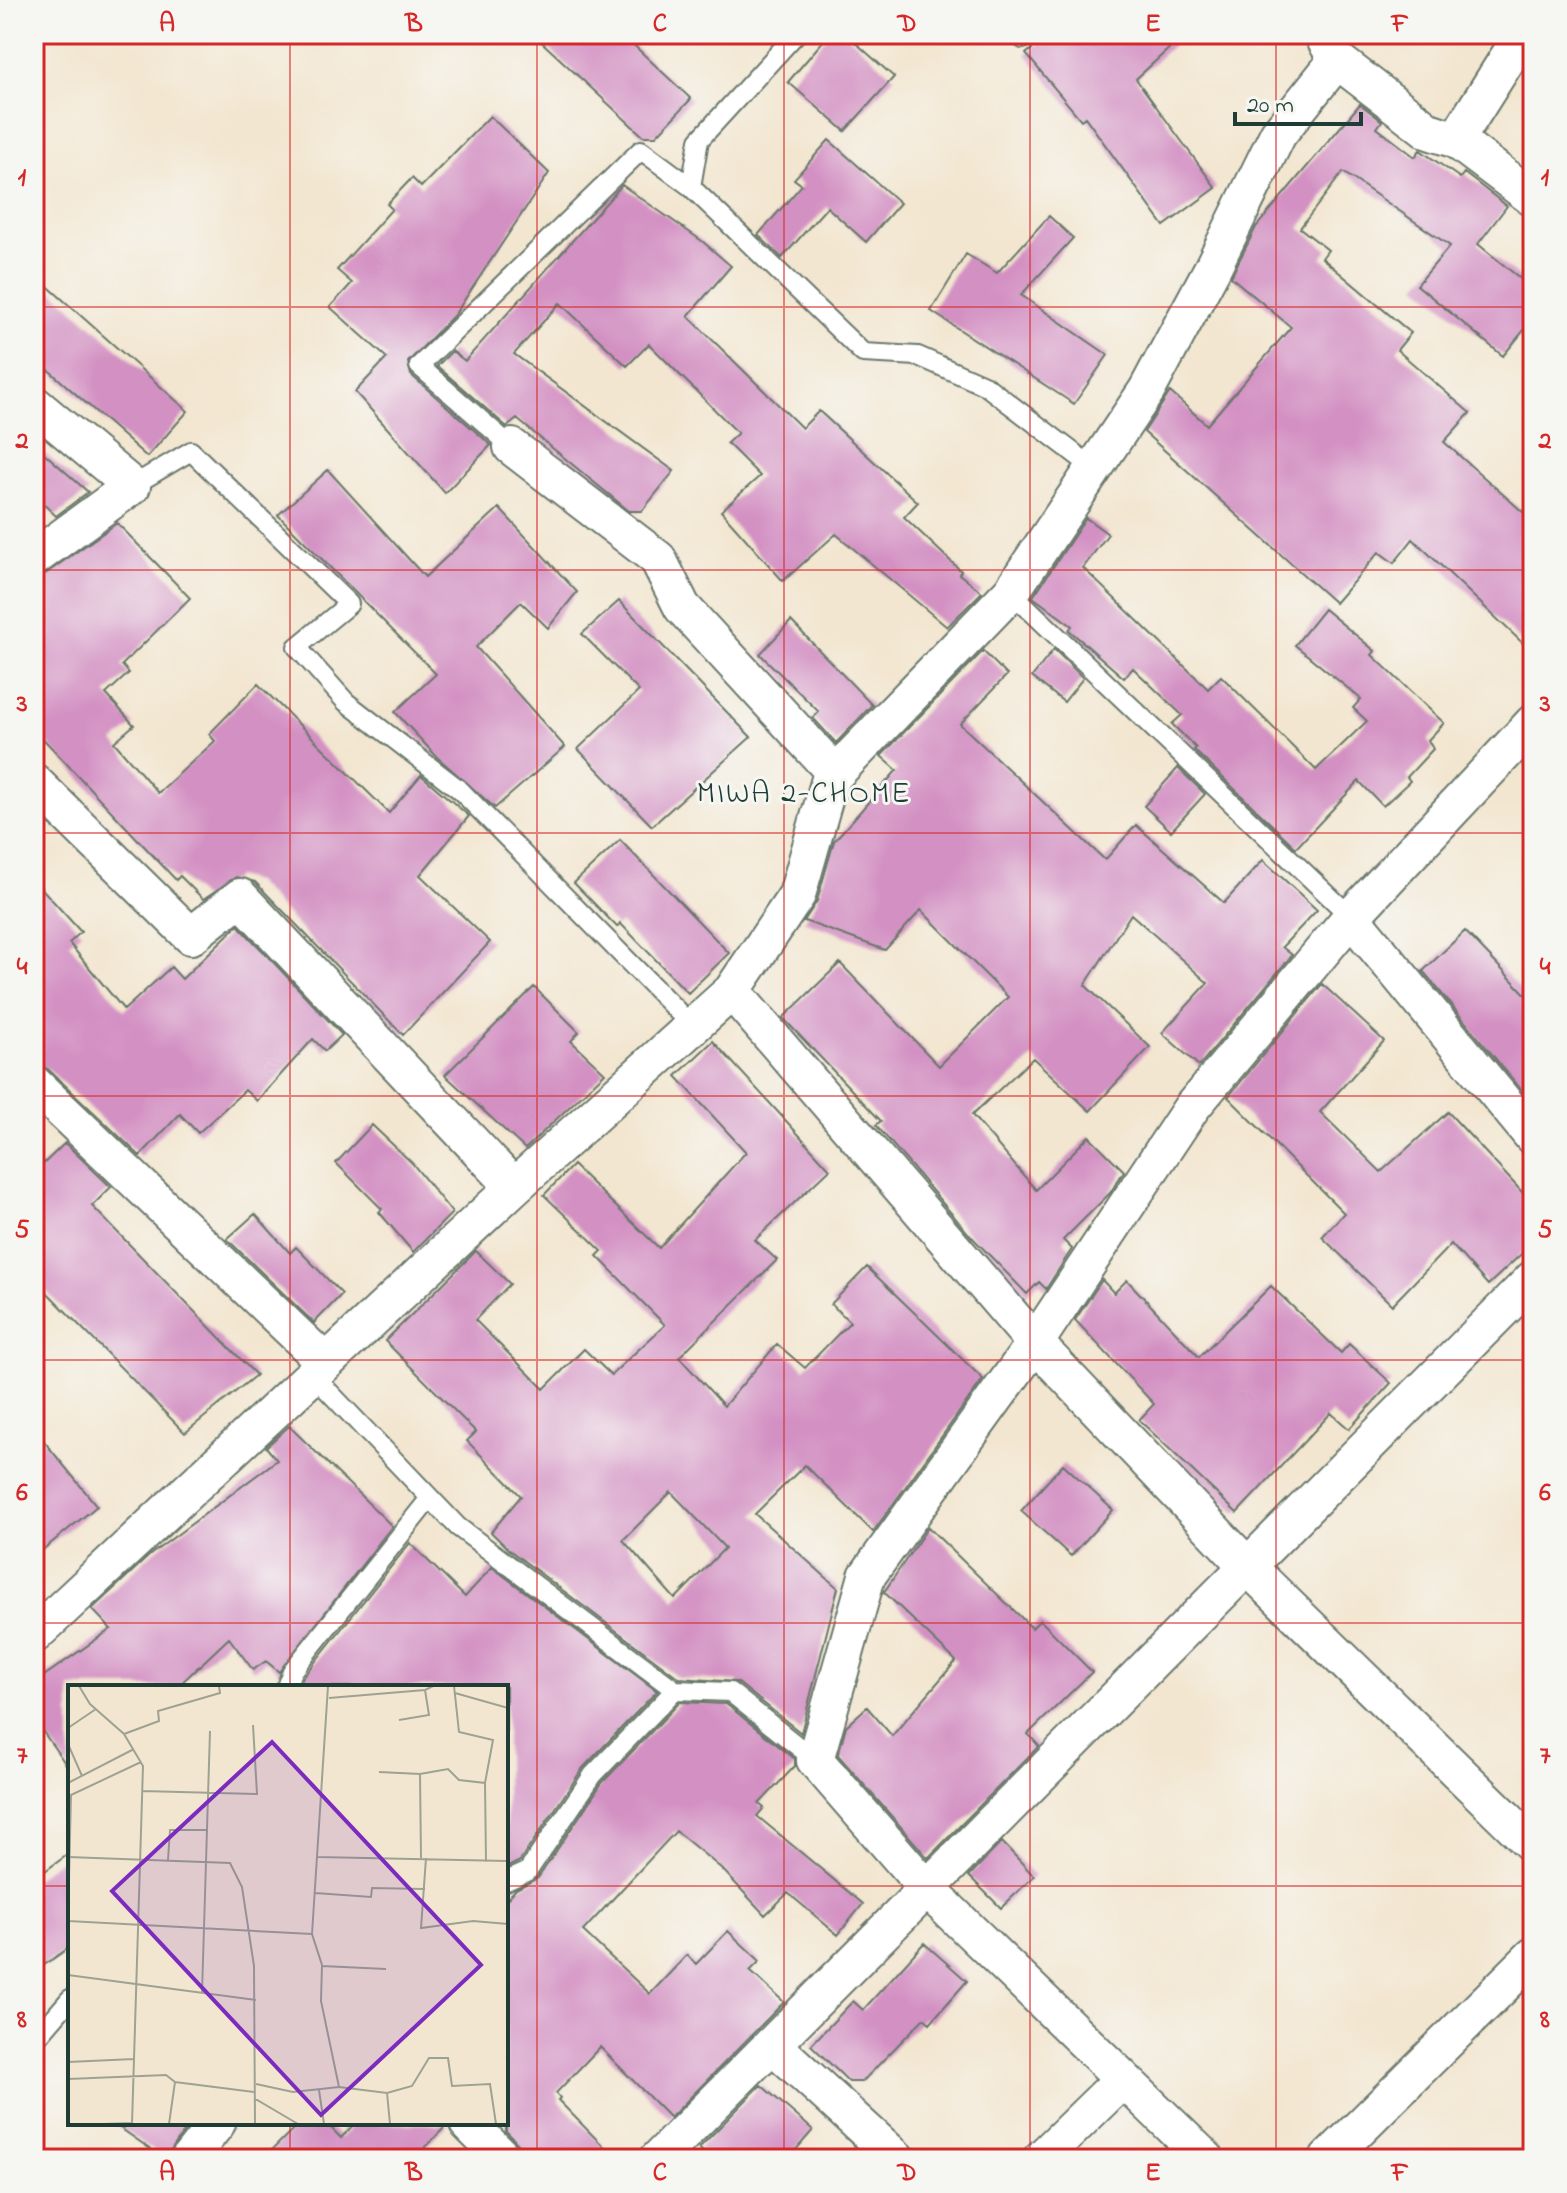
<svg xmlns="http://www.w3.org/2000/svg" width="1567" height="2193" font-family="'Indie Flower',sans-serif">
<rect width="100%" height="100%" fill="#f6f6f2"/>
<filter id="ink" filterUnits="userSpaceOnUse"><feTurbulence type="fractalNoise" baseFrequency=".0125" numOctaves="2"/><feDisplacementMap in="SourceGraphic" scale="16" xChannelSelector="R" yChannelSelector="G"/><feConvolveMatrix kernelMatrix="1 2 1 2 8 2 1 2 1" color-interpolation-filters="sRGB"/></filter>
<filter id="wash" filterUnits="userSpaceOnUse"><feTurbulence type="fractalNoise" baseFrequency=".006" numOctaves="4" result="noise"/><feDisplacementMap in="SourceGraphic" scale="32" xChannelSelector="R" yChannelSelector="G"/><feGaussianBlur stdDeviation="1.8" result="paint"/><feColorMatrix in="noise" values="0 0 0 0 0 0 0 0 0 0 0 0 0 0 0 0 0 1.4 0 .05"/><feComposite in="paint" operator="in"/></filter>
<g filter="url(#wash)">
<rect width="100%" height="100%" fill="#f3e6d0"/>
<g id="blocks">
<!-- building -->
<path fill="#d390c3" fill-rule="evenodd" d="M533,34H622L691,99L656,136H643Z
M829,34H846L894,77L845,131L788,82Z
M1050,34H1185L1136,79L1216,188L1164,226L1085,117L1081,120L1026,54Z
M1360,104L1382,121L1377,128L1415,157L1420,150L1460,178L1464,173L1507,206L1478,244L1533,289V319L1503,356L1417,285L1450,246L1343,172L1300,228L1328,250L1322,258L1411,333L1397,350L1470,413L1444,442L1533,521V653L1413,539L1394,563L1379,552L1335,603L1144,432L1170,392L1207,425L1291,327L1231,277L1256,227Z
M490,116L549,173L455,314L408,362L411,375L491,445L445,493L355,392L387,358L330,307L352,283L337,270L392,209L387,204L412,178L421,187Z
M829,140L900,203L866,242L827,207L782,258L758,235L802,185L794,179Z
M622,185L702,241L731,266L688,316L802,428L819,411L918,502L904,517L961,571L959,574L982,592L947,627L836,534L783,581L721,511L760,476L727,443L738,433L649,344L627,366L560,303L514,354L674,471L642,511H629L517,419L507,427L437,366L452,351L465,361Z
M1049,216L1073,238L1021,295L1108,355L1074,404L931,311L966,254L997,273Z
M34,274L188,411L147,457L34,357Z
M34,444L88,492L56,516L34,495Z
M328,470L425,577L499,508L577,592L548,628L521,602L476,647L565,747L495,808L437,757L395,712L436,674L278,515Z
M1086,518L1108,534L1083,568L1208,689L1221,676L1316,770L1367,721L1353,708L1361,699L1295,645L1324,609L1375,651L1372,655L1444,723L1428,740L1433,749L1407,777L1410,781L1383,806L1359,781L1296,848L1194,750L1196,748L1172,724L1182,715L1133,668L1124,678L1069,630L1072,626L1033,597Z
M117,523L190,598L122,665L129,673L106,694L134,725L114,742L158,793L215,741L209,734L258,684L389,813L421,775L469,816L420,875L490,942L403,1035L255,882L236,877L203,899L180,876L176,880L34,729V582Z
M619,601L751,737L652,826L578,749L639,691L582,634Z
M791,621L872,705L836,743L813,718L819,712L760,654Z
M1054,649L1083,678L1064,702L1032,677Z
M983,651L1007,675L960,724L1105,860L1136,825L1224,903L1263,860L1317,910L1282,947L1292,955L1199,1066L1162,1033L1208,983L1131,914L1085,985L1150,1047L1090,1111L1033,1058L972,1115L1036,1190L1089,1136L1124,1171L1110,1193L1063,1240L1072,1249L1046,1289L1039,1282L1027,1294L968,1233L876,1125L881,1121L783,1018L840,963L939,1066L1008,997L921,910L885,950L804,921L817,901L834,841L897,770L881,756Z
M1178,768L1205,794L1171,831L1144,806Z
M620,840L729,953L688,993L620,923L617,927L574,883Z
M34,880L81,932L69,943L124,1010L171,967L182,979L238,925L342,1035L325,1051L313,1039L257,1101L245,1090L198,1133L180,1114L140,1156L48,1069L34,1064Z
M1465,931L1533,1002V1104L1423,971Z
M1322,984L1384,1041L1320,1112L1381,1172L1448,1112L1533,1204V1243L1488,1285L1451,1244L1392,1305L1322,1237L1344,1213L1228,1097Z
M534,987L579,1032L571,1041L605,1073L525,1149L445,1075Z
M713,1041L830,1169L755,1240L777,1260L679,1357L724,1406L777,1344L805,1368L850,1322L831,1304L867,1267L983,1379L873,1532L805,1465L755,1514L838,1588L801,1733L737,1682L679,1678L508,1549L491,1532L521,1496L467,1441L476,1432L385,1341L476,1251L510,1284L475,1320L544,1389L584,1349L611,1375L665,1325L597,1256L602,1251L544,1195L573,1165L659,1248L746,1152L676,1076ZM671,1492L725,1548L675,1599L623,1540Z
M372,1125L412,1163L452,1213L413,1252L379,1212L382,1209L336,1163Z
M65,1143L111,1187L92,1206L256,1375L185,1433L34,1279V1173Z
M255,1214L290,1253L296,1247L342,1294L314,1323L227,1239Z
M1102,1280L1114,1293L1127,1280L1199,1357L1271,1286L1341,1353L1349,1344L1391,1383L1349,1429L1331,1413L1237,1513L1139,1420L1154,1404L1075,1320Z
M289,1426L392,1526L279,1672L266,1661L253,1670L229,1638L177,1687H70V1770L34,1719V1683L111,1629L92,1609L150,1555L277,1460L266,1447Z
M34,1429L97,1506L34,1557Z
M1063,1464L1113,1510L1071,1556L1021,1511Z
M928,1527L1032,1628L1040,1620L1092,1672L1028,1734L1039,1746L928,1858L838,1755L846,1726L867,1707L892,1736L956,1661L884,1592Z
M410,1543L465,1597L492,1567L657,1691L583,1768L520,1861L506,1868V1687H299L303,1677Z
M680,1702L726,1704L795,1759V1766L759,1804L764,1808L757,1816L863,1904L838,1935L788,1893L765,1915L722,1869L676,1831L583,1931L650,1994L687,1955L696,1964L728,1931L760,1961L750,1971L784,2002L670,2118L600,2047L556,2093L560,2098L558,2100L616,2159H524L519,2145L506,2131V1900L516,1889L538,1878L602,1783Z
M1002,1842L1034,1876L1001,1908L969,1876Z
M70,1853V1947L34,1972V1879Z
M924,1943L967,1981L930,2023L924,2018L862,2082H849L811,2045L853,2001L863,2010Z
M761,2085L813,2130L788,2159H710L699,2148Z
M113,2123H190L165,2159Z
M299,2123H326L341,2138L355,2123L448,2124L414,2159H263Z"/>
</g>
</g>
<g filter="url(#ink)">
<use href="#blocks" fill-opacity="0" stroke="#69786b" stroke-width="2"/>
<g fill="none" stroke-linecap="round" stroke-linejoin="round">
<!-- lane casing -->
<g stroke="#69786b" stroke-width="22">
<path id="lane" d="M796,34L699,140L691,187L863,353L918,356L986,386L1095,469
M1017,34L1023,39L1028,34
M512,447L419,366L641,150L691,187
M132,486L191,451L349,604L297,647L346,702L460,790L691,1025
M1011,592L1351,917
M312,1374L458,1527L675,1690
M286,1687L292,1671L430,1498
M506,1881L528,1871L593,1775L675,1690L730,1692L815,1760
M34,2041L70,1999"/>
</g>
<!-- street casing -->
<g stroke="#69786b" stroke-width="40">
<path id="street" d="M1322,34L1337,60L1429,131L1456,140L1533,198
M1456,140L1523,34
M34,404L132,486L34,558
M512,447L658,559L682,607L835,773
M34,782L191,936L240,897L514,1187
M1351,917L1533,1137
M732,991L1035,1343L1249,1568L1533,1845
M34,1084L325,1362
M34,1635L514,1187L732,991L797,895L830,779L1011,592L1147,390L1212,269L1278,134L1337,60
M774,2046L897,2159
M468,2123L504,2159
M189,2159L217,2123
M658,2159L1533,1279
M1041,2159L1123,2079
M1206,2159L927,1889L815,1760L867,1576L1035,1343L1192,1107L1351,917L1533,723
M1328,2159L1533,1956"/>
</g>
<!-- lane -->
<use href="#lane" stroke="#fff" stroke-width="18"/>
<!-- street -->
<use href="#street" stroke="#fff" stroke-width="36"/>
</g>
</g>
<!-- grid -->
<path fill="none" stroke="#d62828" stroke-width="2" stroke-opacity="0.55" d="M290,34V1687M537,34V2159M784,34V2159M1030,34V2159M1276,34V2159M34,307H1533M34,570H1533M34,833H1533M34,1096H1533M34,1360H1533M34,1623H1533M34,1886H70M506,1886H1533M290,2123V2159"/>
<g text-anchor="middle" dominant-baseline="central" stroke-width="6" stroke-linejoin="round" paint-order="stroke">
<!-- neighbourhood labels -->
<g font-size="30" letter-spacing="2" fill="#1f3d34" stroke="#f6f6f2">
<text x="804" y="795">MIWA 2-CHOME</text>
</g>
</g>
<!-- overview -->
<g transform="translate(68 1685)">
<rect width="440" height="440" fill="#f3e6d0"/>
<path fill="none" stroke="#9ea292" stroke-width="2" d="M11,1L22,19L56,49L75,81L64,439M260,1L244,249L254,280L253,316L271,402M386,1L391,47L425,55L417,98M387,8L440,23V31M261,13L357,5M331,35L361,30L357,5L365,1M0,43L28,24M56,49L91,36L90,26L152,8L151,1M0,59L14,91M311,87L352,89L353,173M352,89L380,84L391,95L417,98L418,177M0,98L66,64M74,106L189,109L185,40M0,172L162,178L174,202L186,281L187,439M250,172L440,176M358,173L353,243L405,236L440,239M100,175L102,145H139M247,208L303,212L304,203L357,204M0,236L244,249M0,237L3,110L73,77M254,281L318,284M0,290L188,315M134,308L142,46M0,377L66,374M0,394L98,390L107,397L186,407M188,399L225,407L271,402L319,408L344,401L361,373H380L384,401L422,399L428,439M251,405L256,439M319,408L322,439M186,413L230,439M35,439L64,438M101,439L107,397"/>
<path fill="#7b2cbf" fill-opacity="0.15" stroke="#7b2cbf" stroke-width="4" d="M204,57L413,280L253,430L44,206Z"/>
<rect width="440" height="440" fill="none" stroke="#1f3d34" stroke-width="4"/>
</g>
<!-- margin -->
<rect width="1567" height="2193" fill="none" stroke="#f6f6f2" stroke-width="88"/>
<!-- scale -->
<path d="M1235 112v12h126v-12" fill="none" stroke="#1f3d34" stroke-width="4"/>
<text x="1247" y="112" font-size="24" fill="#1f3d34" stroke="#f6f6f2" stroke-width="6" paint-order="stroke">20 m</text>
<rect x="44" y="44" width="1479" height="2105" fill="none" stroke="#d62828" stroke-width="3"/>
<g font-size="26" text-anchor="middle" font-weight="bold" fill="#d62828">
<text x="167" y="31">A</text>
<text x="414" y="31">B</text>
<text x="660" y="31">C</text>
<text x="907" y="31">D</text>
<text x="1153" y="31">E</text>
<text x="1400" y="31">F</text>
<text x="22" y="185">1</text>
<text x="1545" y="185">1</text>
<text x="22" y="448">2</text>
<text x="1545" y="448">2</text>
<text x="22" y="711">3</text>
<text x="1545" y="711">3</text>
<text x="22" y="974">4</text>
<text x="1545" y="974">4</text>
<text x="22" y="1237">5</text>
<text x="1545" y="1237">5</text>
<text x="22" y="1500">6</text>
<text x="1545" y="1500">6</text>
<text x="22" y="1763">7</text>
<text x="1545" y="1763">7</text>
<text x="22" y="2027">8</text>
<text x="1545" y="2027">8</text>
<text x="167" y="2180">A</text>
<text x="414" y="2180">B</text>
<text x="660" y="2180">C</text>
<text x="907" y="2180">D</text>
<text x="1153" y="2180">E</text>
<text x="1400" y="2180">F</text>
</g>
</svg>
